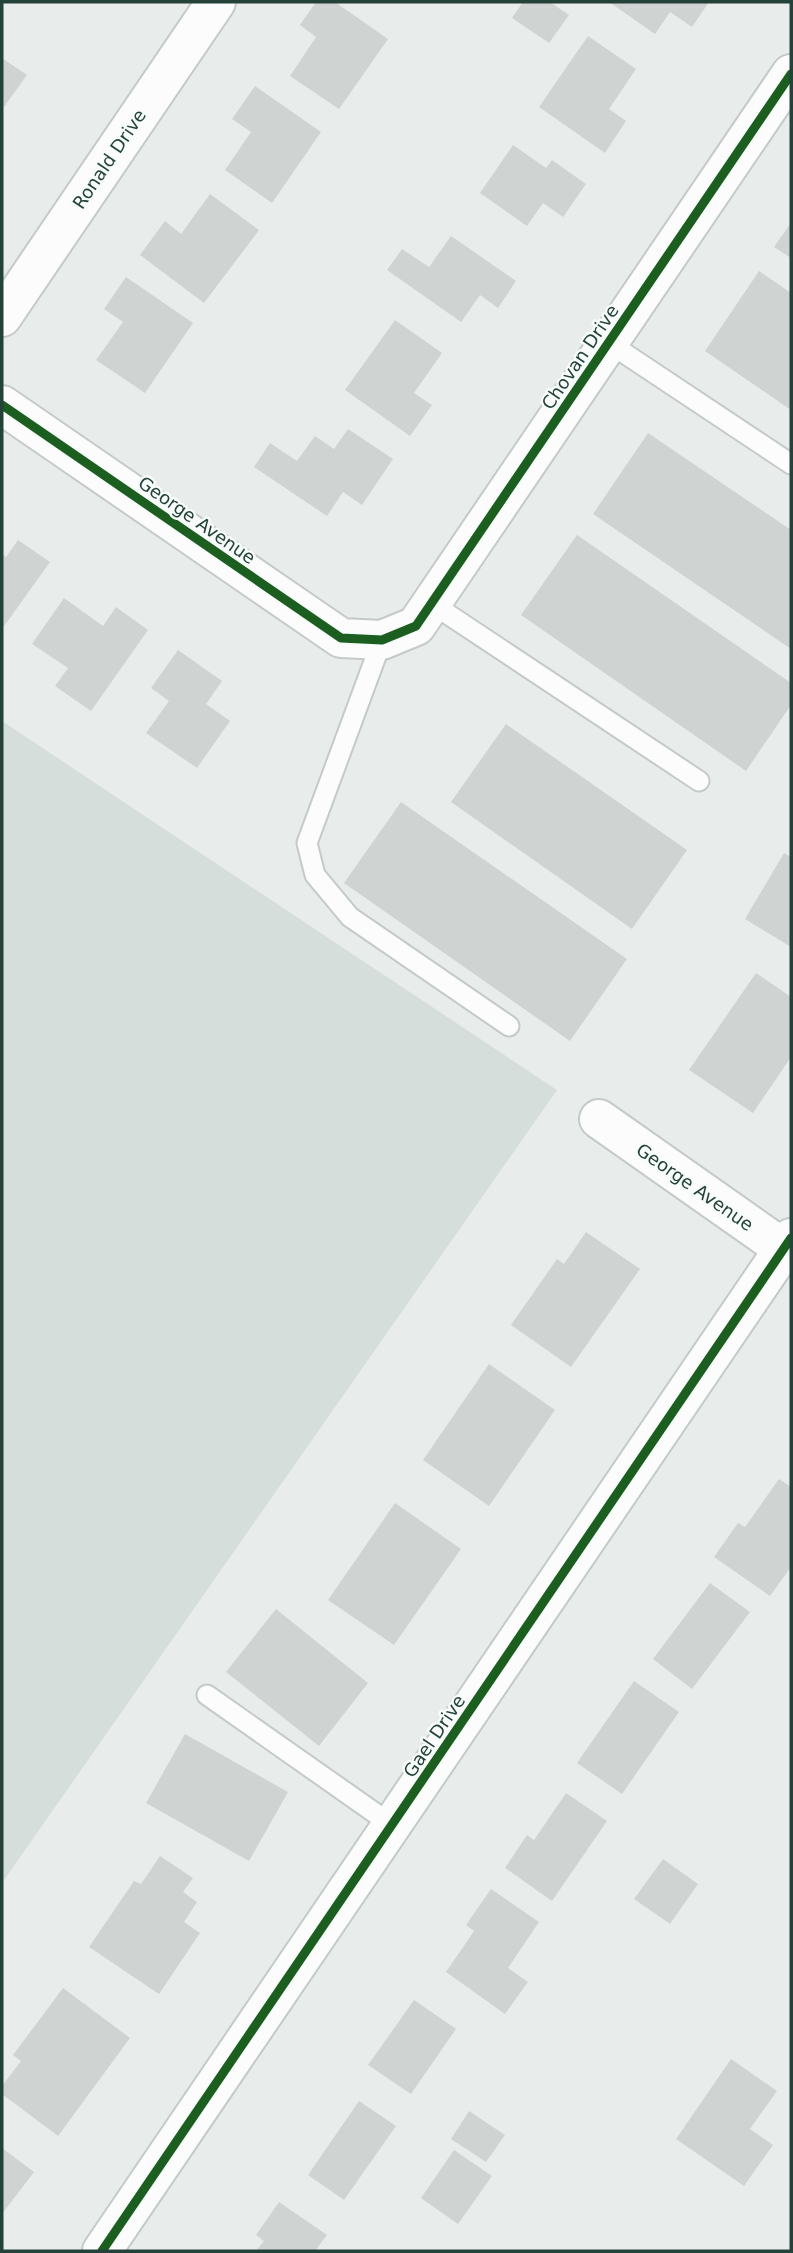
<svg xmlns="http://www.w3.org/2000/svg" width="793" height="2253" font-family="'DejaVu Sans',sans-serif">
<rect width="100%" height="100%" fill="#e8edeb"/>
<!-- built -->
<path fill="#d6dedb" d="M2,721L557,1090L2,1883Z"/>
<!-- building -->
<path fill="#cfd4d2" d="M316,2H335L388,39L339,109L290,76L316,37L300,25Z
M523,2H550L569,15L549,43L512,18Z
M609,2H709L692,27L670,12L655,34Z
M588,36L636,69L609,109L626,121L605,153L539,107Z
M2,58L27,75L4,107L2,105Z
M255,86L321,132L272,203L225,170L251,132L232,119Z
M513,145L546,168L552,160L586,184L563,217L543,203L527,226L480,193Z
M210,194L259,230L204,303L140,255L165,221L181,234Z
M791,223V258L774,247Z
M451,236L516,281L498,308L480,295L461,322L387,270L402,249L429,267Z
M759,271L791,293V410L705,351Z
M126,277L193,323L145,393L96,360L123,322L104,309Z
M395,320L442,353L414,393L432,405L410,436L345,390Z
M348,429L393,459L362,505L343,492L327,516L254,467L270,443L297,461L315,436L334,449Z
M648,433L791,530V649L593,514Z
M577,535L791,683V705L746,771L521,615Z
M18,540L50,562L2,629V554L6,557Z
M64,598L103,626L116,607L148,630L91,711L55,686L68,668L32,644Z
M178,650L222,681L206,704L230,721L197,768L146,733L169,701L151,688Z
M506,724L687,850L632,929L451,802Z
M401,802L627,959L570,1041L344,883Z
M784,853L791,857V947L745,919Z
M756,973L791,997V1057L753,1113L689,1070Z
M586,1232L640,1269L571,1367L511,1325L557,1259L564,1264Z
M489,1364L555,1410L489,1506L423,1460Z
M779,1479L791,1487V1567L770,1596L714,1557L738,1523L745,1527Z
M395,1503L461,1549L394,1645L328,1600Z
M710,1583L750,1612L692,1689L653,1659Z
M276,1609L368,1683L319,1746L226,1672Z
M634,1681L679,1712L622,1794L577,1763Z
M185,1734L288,1792L249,1861L146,1803Z
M566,1793L607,1821L552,1901L505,1868L527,1835L534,1840Z
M160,1856L193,1878L183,1892L197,1902L184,1922L200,1933L159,1994L89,1947L134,1881L141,1884Z
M663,1859L698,1884L670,1924L634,1899Z
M491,1889L539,1922L508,1968L528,1982L505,2014L446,1972L474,1931L466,1925Z
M63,1988L130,2038L58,2136L2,2094V2086L21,2061L13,2055Z
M414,2000L456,2029L411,2094L368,2065Z
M731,2059L777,2091L750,2129L773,2145L744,2186L676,2139Z
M359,2101L396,2126L344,2200L308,2175Z
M469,2111L505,2135L486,2162L451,2139Z
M2,2148L34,2172L2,2214Z
M454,2150L492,2176L458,2224L421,2198Z
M279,2202L327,2235L315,2251H256L264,2241L256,2235Z"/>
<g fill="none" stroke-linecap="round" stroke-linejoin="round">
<!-- lane casing -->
<g stroke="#c5cac8" stroke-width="23">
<path id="lane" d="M609,343L791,464
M431,603L699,781
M382,640L307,843L315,875L350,917L509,1026
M207,1695L392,1825"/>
</g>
<!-- street casing -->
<g stroke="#c5cac8" stroke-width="42">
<path id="street" d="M2,317L216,2
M2,405L341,638L382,640L416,626L791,74
M599,1119L791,1254"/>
</g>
<!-- secondary casing -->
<g stroke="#c3cbc8" stroke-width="42">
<path id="secondary" d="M102,2251L791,1238"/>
</g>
<!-- lane -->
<use href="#lane" stroke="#fcfcfc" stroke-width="19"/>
<!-- street -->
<use href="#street" stroke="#fcfcfc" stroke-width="38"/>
<!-- secondary -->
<use href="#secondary" stroke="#fcfcfc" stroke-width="38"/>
<!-- cycleway casing -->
<g stroke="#f7fbf9" stroke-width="13">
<path id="cycleway" d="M2,405L341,638L382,640L416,626L791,74
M102,2251L791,1238"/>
</g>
<!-- cycleway -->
<use href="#cycleway" stroke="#1b5e20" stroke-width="9"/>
</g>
<g text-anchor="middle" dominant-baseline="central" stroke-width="5" stroke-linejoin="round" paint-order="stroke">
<!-- street labels -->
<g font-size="18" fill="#24423a" stroke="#f7fbf9">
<text transform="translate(109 159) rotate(-56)">Ronald Drive</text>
<text transform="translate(580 357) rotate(-56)">Chovan Drive</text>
<text transform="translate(197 520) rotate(35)">George Avenue</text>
<text transform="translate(695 1187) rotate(35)">George Avenue</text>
<text transform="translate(434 1736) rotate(-56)">Gael Drive</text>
</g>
</g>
<!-- border -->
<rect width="793" height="2253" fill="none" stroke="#24423a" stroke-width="7"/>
</svg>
